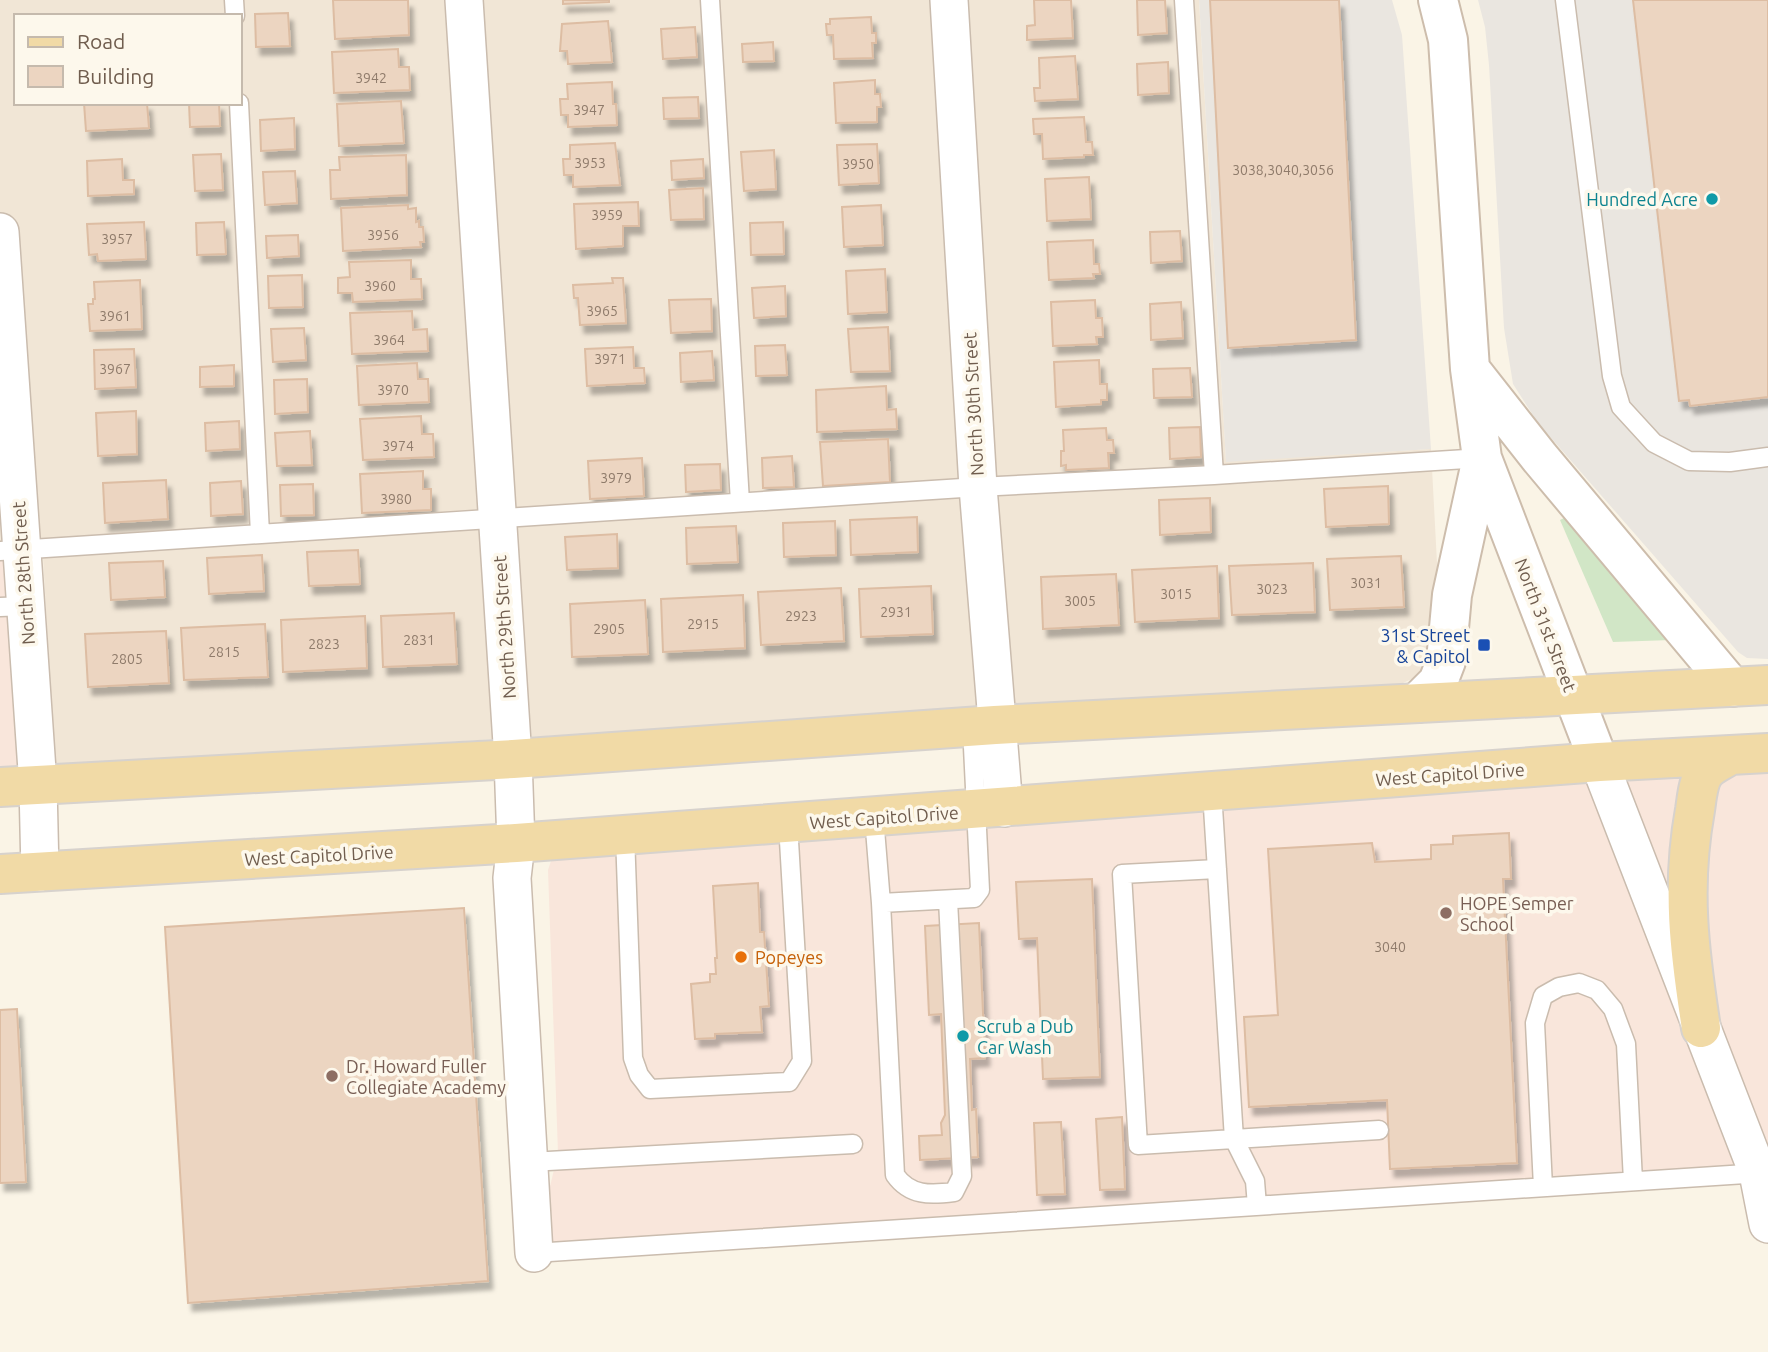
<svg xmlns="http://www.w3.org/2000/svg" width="1768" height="1352" font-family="Ubuntu,sans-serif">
<defs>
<filter id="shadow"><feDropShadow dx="4.5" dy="8" stdDeviation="2" flood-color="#0004"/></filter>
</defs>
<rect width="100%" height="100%" fill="#faf4e6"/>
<!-- residential -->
<path fill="#f1e6d6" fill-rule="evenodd" d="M0,0H1199L1226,461L1431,449L1439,601L1435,647L1421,675L1396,686L55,765L42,540L0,542ZM16,16H240V103H16Z"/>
<!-- commercial -->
<path fill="#f9e6db" d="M22,550L38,785L0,787V551Z
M1768,753V1172L534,1253L558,1153L548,870L558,840Z"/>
<!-- industrial -->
<path fill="#eae6e0" d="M1199,0H1392L1402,35L1431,449L1226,462Z
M1478,0H1768V659L1747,658L1738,652L1538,423L1513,384L1504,328L1489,65L1485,27Z"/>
<!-- green -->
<path fill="#d1e6c6" d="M1564,518L1671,640L1613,642L1560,520Z"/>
<!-- building -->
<path fill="#ecd5c1" stroke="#ddbda3" stroke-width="2" filter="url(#shadow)" d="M333,0H408L409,35L335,39Z
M563,0H609V2L563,4Z
M1034,0H1071L1073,38L1027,40V26L1035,25Z
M1137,0H1165L1167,33L1138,35Z
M1210,0H1339L1356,340L1228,348Z
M1633,0H1768V397L1690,406L1689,400L1679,401Z
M288,13L290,46L256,47L255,14Z
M871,17L872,33H876V43H872L873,58L834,59L833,35H827L826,24H830V19Z
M608,21L612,62L568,64L567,51H560L562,24Z
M695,27L697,57L663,59L661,29Z
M773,42L774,61L743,62L742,44Z
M398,49L399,67H409L410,90L334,93L332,52Z
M1075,56L1078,99L1035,101L1034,88H1040L1039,58Z
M1168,62L1169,93L1138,95L1137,64Z
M875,80V94H880L881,107H877V122L836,123L834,83Z
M612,82L613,104H616L617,125L568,127V115H561L560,99H568L567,84Z
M698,97L699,118L664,119L663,98Z
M401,101L404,143L339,146L337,104Z
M84,103H147L149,128L86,131Z
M189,103H219L220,126L190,127Z
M1084,117L1086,142H1092L1093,155H1084V157L1043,159L1042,134H1034L1033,119Z
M294,118L295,149L261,151L260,120Z
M615,143L620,185L573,187V175H564L563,159H570V145Z
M877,144L879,183L839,185L837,145Z
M774,150L776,189L744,191L741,152Z
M221,154L223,190L195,191L193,155Z
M406,155L407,195L331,199L330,170H340L339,157Z
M122,159L123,180H134V194L88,196L87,161Z
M703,159L704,178L672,180L671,161Z
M295,171L297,203L265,205L263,172Z
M1089,177L1091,219L1047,221L1045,179Z
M703,188L704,219L671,220L669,190Z
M638,202L639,226H623V246L576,249L574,204Z
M408,205V209L416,208V222L419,221V227H423L424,242H420L421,247L343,251L341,208Z
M881,205L883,245L844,247L842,207Z
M144,222L146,259L98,261L97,254L89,255L87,224Z
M224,222L226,254L197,255L196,223Z
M783,222L784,254L751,255L750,223Z
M1180,231L1182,261L1151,263L1150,232Z
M298,235L299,256L267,258L266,236Z
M1093,240L1094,264H1099L1100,274H1093L1094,278L1049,280L1047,242Z
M411,260V279H421L422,299L353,302L352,293H338V278L350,277L349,262Z
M885,269L887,312L848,314L846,271Z
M302,275L303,307L269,308L268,276Z
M612,278H623L626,323L580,325L578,298H574L573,285L613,283Z
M140,280L142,329L90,331L88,304H93V299H95L94,282Z
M785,286L786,316L754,318L752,288Z
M711,299L712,331L671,333L669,300Z
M1095,300L1096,318H1102L1103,337H1096L1097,344L1053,346L1051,302Z
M1181,302L1183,338L1151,340L1150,304Z
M412,311L413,330L427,329L428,351L352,354L350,313Z
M888,327L890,371L851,372L848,329Z
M304,328L306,360L273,362L271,329Z
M785,345L787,375L756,376L755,346Z
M633,347L634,368H644L645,383L587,386L585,349Z
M134,349L136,387L95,389L94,350Z
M712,351L714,380L681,382L680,353Z
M1099,360L1100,384H1107V400H1101V404L1056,407L1054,362Z
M417,363L418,379H428L429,402L359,405L357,366Z
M234,365V386L200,387V367Z
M1190,368L1192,397L1154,398L1153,369Z
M307,379L308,412L275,414L274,380Z
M886,386L887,410L896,409L897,429L817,432L816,390Z
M136,411L137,454L98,456L96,413Z
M421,416L422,434H433L434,457L363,460L360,419Z
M239,421L240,449L206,451L205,423Z
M1200,427L1201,457L1170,459L1169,428Z
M1106,428L1107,440H1113L1114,453H1108L1109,468L1066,470V465L1061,466V451H1064L1063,430Z
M310,431L312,465L277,466L275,433Z
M888,439L890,482L823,486L820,442Z
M792,456L794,487L763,488L762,458Z
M642,458L644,496L590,499L588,461Z
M720,464L721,490L686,492L685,465Z
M423,471V489H431V510L362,513L360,474Z
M166,480L168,519L105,523L103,483Z
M241,481L243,514L211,516L210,483Z
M313,484L314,515L281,516L280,485Z
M1388,486L1389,524L1326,527L1324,489Z
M1210,498L1211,532L1160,535L1159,500Z
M917,517L918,552L851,555L850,520Z
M835,521L836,555L784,557L783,523Z
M736,526L738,562L687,564L686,528Z
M617,534L618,568L567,570L565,537Z
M358,550L360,584L309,586L307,552Z
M262,555L264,591L209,594L207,558Z
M1401,556L1404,607L1330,610L1327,559Z
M163,561L165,597L111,600L109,563Z
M1313,563L1315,612L1232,615L1229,566Z
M1217,566L1219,618L1135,622L1132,570Z
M1116,574L1119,625L1043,629L1041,577Z
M931,586L933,634L861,637L859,589Z
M841,588L844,641L761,645L758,592Z
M743,595L745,648L663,652L661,599Z
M645,600L648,654L572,657L570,604Z
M454,613L457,664L383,667L381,616Z
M365,616L367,668L283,672L281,620Z
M265,624L268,677L184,680L181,628Z
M166,631L169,683L88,687L85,634Z
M1509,833L1511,879H1503L1517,1163L1390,1169L1387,1100L1249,1107L1244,1017L1278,1015L1268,849L1372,843L1375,862L1431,859V845L1453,844V836Z
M1092,879L1100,1077L1043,1079L1037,938L1019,939L1016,882Z
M758,883L760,932H764L769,1006L760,1007L762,1032L715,1034V1038L695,1039L691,984L710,982V974H716L715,958H717L713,886Z
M464,908L488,1281L188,1303L165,927Z
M979,923L985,1058L970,1059L972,1110L976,1109L978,1157L920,1160L919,1136L942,1135L941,1123L945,1115L941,1014L929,1015L925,926Z
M17,1009L26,1182L0,1183V1010Z
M1122,1117L1125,1189L1100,1190L1096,1119Z
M1061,1122L1065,1194L1037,1195L1034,1123Z"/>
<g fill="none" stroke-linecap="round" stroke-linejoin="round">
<!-- service casing -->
<g stroke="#cabcae" stroke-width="21">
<path id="service" d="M234,0L235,16
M710,0L740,502
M1184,0L1214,475
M1565,0L1612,376L1621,407L1654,443L1689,461L1730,462L1768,457
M239,103L260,534
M0,551L978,487L1214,475L1482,458
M0,607L26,606
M1212,792L1215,839L1234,1139L1138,1145L1122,874L1217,869
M874,817L881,903L974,898L980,890L972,727
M625,835L633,1058L639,1075L650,1089L789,1082L802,1061L788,824
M881,903L895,1175C910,1196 930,1195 954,1192L962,1176L948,900
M530,1162L853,1144
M1543,1187L1535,1023L1543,996L1559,987L1579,983L1597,990L1613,1009L1626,1044L1633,1181
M1257,1206L1255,1181L1234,1139L1379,1130
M534,1253L1761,1173"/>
</g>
<!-- minor casing -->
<g stroke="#cabcae" stroke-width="40">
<path id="minor" d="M464,0L513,759L516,843L512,878L534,1253
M949,0L978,487L1004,808
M0,232L38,785L40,872
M1599,762L1758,1173L1768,1224"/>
</g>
<!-- secondary casing -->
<g stroke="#cdbdac" stroke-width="42">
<path id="secondary" d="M1438,0L1448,40L1470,369L1482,458L1599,762
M1470,369L1540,458L1732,687
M1417,703L1438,682L1446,661L1452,595L1482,458"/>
</g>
<!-- primary casing -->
<g stroke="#d7d2cd" stroke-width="42">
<path id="primary" d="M0,787L513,759L995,725L1768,685
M0,874L516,843L1599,762L1768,753
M1701,1028C1689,951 1681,887 1695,810C1697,797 1698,779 1707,770C1713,764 1723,760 1730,755"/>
</g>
<!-- service -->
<use href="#service" stroke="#fff" stroke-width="18"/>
<!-- minor -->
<use href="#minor" stroke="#fff" stroke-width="37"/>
<!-- secondary -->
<use href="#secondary" stroke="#fff" stroke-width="38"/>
<!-- primary -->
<use href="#primary" stroke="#f1daa6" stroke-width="38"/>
</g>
<!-- markers -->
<g fill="#0f9aa8" stroke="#fdf8ec" stroke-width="2.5">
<circle cx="1712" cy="199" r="7"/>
<circle cx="963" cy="1036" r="7"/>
</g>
<rect fill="#1a4fb4" stroke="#fdf8ec" stroke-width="2.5" x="1477" y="638" width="14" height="14" rx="3.5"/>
<g fill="#8d6e63" stroke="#fdf8ec" stroke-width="2.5">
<circle cx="1446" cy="913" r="7"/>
<circle cx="332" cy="1076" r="7"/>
</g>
<circle fill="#e8710a" stroke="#fdf8ec" stroke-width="2.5" cx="741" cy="957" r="7"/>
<g text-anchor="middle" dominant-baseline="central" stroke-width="7" stroke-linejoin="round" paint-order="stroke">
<!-- number labels -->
<g font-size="14" fill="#8f7b6b">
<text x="371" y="78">3942</text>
<text x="589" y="110">3947</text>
<text x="590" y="163">3953</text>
<text x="858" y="164">3950</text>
<text x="1283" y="170">3038,3040,3056</text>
<text x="607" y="215">3959</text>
<text x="383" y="235">3956</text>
<text x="117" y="239">3957</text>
<text x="380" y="286">3960</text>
<text x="602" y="311">3965</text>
<text x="115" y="316">3961</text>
<text x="389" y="340">3964</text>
<text x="610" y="359">3971</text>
<text x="115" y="369">3967</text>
<text x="393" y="390">3970</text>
<text x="398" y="446">3974</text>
<text x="616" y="478">3979</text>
<text x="396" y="499">3980</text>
<text x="1366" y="583">3031</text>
<text x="1272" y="589">3023</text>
<text x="1176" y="594">3015</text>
<text x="1080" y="601">3005</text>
<text x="896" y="612">2931</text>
<text x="801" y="616">2923</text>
<text x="703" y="624">2915</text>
<text x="609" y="629">2905</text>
<text x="419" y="640">2831</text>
<text x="324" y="644">2823</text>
<text x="224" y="652">2815</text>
<text x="127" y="659">2805</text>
<text x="1390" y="947">3040</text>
</g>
<!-- culture labels -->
<g font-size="18" fill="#0d838f" stroke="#fdf8ec" text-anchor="end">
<text x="1698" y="199">Hundred Acre</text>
<text x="977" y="1026" text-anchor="start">Scrub a Dub<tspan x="977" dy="21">Car Wash</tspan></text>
</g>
<!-- street labels -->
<g font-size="18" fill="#705d4e" stroke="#fdf8ec">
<text transform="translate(973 404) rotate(-93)">North 30th Street</text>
<text transform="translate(23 573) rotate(-94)">North 28th Street</text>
<text transform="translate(1546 625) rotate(69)">North 31st Street</text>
<text transform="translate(504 627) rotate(-94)">North 29th Street</text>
<text transform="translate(1450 774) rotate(-4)">West Capitol Drive</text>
<text transform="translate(884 817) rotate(-4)">West Capitol Drive</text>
<text transform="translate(319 855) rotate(-3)">West Capitol Drive</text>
</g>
<!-- transit labels -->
<g font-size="18" fill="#164399" stroke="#fdf8ec" text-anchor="end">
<text x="1470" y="635">31st Street<tspan x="1470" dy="21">&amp; Capitol</tspan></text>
</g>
<!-- education labels -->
<g font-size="18" fill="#785e54" stroke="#fdf8ec" text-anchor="start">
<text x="1460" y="903">HOPE Semper<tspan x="1460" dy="21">School</tspan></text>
<text x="346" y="1066">Dr. Howard Fuller<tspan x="346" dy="21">Collegiate Academy</tspan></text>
</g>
<!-- food labels -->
<g font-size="18" fill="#c56008" stroke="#fdf8ec" text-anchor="start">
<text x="755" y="957">Popeyes</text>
</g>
</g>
<!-- legend -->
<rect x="14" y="14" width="228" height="91" fill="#fdf8ec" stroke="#c5baad" stroke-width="2"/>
<rect x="28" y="37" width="35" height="10" fill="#f1daa6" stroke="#c5baad" stroke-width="2"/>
<text x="77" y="49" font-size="21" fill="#705d4e">Road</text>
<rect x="28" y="66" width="35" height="21" fill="#ecd5c1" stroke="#c5baad" stroke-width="2"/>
<text x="77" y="84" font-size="21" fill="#705d4e">Building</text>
</svg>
